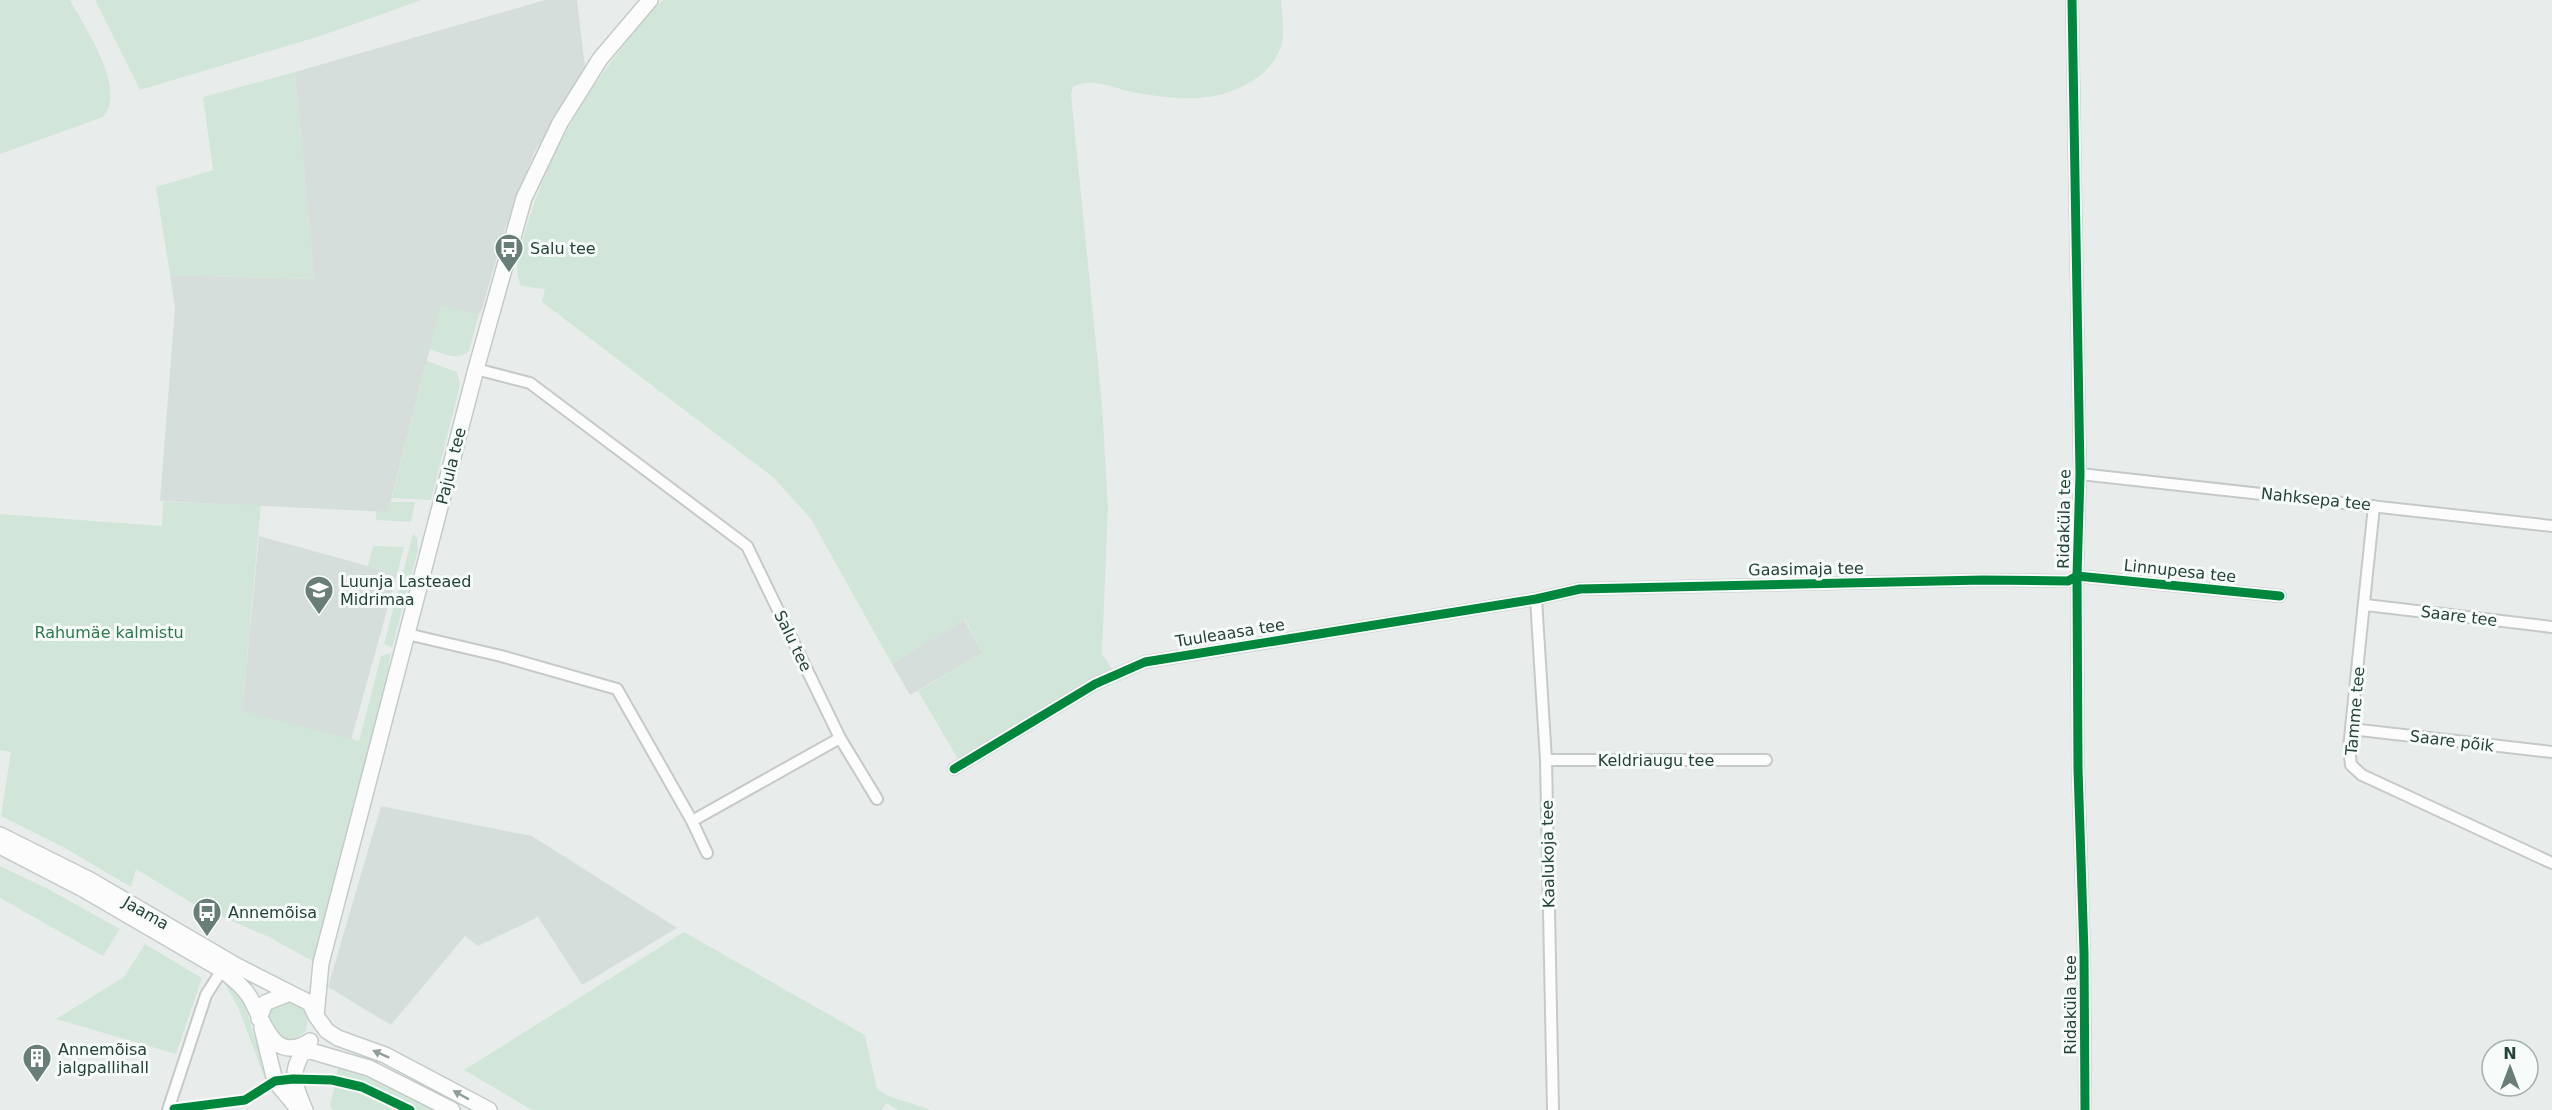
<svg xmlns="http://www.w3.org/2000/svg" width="2552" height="1110" font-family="'DejaVu Sans',sans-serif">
<rect width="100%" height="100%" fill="#e8edeb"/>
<!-- built -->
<path fill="#d6dedb" d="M545,0H577L585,67L534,153L506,226L482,309L479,314L441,306L388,512L160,501L175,307L170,275L314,279L295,72Z
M259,536L397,574L351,740L242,711Z
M964,619L983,653L910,695L892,664Z
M381,806L532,836L677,928L582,985L538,917L478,946L465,936L391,1025L328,987Z"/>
<!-- green -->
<path fill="#d1e6d8" d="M0,0H70C85,28 128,90 103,117L0,154Z
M95,0H422L317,37L140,90Z
M663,0H1281C1282,12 1284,25 1283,37C1282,50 1273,64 1263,73C1224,105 1183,100 1136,93C1115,89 1092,76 1073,87L1071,94L1102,404L1108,508L1102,654L1115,673L961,764L918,691L983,653L965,619L892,664L811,519L773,477L542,302L545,289L521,286C513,267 520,248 526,229C546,161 580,101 624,45C637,30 648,14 663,0Z
M295,72L314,279L170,275L156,187L213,170L203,97Z
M441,305L479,314L469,351C458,362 443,353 429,349Z
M427,361L457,372L460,385L431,500L392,498Z
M163,502L261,505L242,711L359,741L381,656L391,653L383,701L355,797L314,962L269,937L195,905L136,869L131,887L65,848L1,816L11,752L0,750V514L162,526Z
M391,502H415L411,522L376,520V511H388Z
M413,534L417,538L418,550L392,648L384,644Z
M373,546L404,547L397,574L368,566Z
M0,866L46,888L120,929L103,956L0,898Z
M684,932L865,1035L877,1089L888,1096L932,1110H898L886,1103L882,1110H532L464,1070Z
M145,944L202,978L176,1054L56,1019L124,977Z
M224,983C246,989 247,1015 253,1033C259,1049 265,1064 270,1081L266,1082L238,1007Z
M287,1001L304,1009L308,1019L306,1031L293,1041L282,1040L270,1027L269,1007Z
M338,1068L385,1083L437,1110H415L361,1084L338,1078L336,1076Z
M335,1085L351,1087L401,1110H333L330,1105Z"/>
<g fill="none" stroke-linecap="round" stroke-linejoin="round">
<!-- street casing -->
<g stroke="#c5cac8" stroke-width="14">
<path id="street" d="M2072,0L2080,474L2077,576L2078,769L2084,953L2085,1110
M476,369L530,383L747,546L840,738L877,799
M2080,474L2552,526
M2374,506L2349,748L2351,765L2362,775L2552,863
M1536,599L1546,760L1553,1110
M2366,605L2552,627
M407,634L501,656L617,689L692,821
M2351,729L2552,752
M1546,760H1766
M954,769L1095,684L1145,662L1536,599L1580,589L1983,580L2068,581L2077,576L2280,596
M707,853L692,821L840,738
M168,1110L206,995L222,970"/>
</g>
<!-- secondary casing -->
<g stroke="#c3cbc8" stroke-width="18">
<path id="secondary" d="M0,835L90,880L237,966L290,993
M0,846L83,889L222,970C232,978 242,985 249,996C263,1018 272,1066 310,1041
M316,1016L321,963L476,369L524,198L560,123L600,59L650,0
M316,1016L327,1031L338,1038L385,1055L489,1110
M259,1019L265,1003L290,993L310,1003L316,1016
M262,1028L275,1081L299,1110
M297,1047L369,1068L452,1110
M305,1110C291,1079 290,1070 310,1041"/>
</g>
<!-- street -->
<use href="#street" stroke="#fcfcfc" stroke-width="10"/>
<!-- secondary -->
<use href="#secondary" stroke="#fcfcfc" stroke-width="15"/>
<!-- cycleway casing -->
<g stroke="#f7fbf9" stroke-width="13">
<path id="cycleway" d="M2072,0L2080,474L2077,576L2078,769L2084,953L2085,1110
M954,769L1095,684L1145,662L1536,599L1580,589L1983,580L2068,581L2077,576L2280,596
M174,1109L245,1100L275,1081L293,1079L332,1080L362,1087L410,1110"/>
</g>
<!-- cycleway -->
<use href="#cycleway" stroke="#00873e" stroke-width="9"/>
</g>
<!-- one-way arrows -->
<defs><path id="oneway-solid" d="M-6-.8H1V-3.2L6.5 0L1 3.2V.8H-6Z" transform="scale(1.5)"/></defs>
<g fill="#909f9b">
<use href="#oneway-solid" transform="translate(381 1054) rotate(-156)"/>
<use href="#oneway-solid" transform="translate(461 1095) rotate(-151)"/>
</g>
<!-- icons -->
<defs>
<g id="bus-pin" transform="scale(1.5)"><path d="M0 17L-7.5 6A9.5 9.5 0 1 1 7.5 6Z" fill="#697e78" stroke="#f7fbf9"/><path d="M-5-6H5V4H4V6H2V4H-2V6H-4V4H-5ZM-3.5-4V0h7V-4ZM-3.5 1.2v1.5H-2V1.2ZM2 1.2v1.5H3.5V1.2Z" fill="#fff"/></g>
<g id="school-pin" transform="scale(1.5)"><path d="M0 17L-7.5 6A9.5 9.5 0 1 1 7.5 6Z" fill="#697e78" stroke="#f7fbf9"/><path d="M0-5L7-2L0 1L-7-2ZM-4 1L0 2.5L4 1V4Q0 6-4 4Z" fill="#fff"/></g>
<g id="building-pin" transform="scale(1.5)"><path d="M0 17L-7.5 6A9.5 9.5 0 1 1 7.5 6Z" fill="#697e78" stroke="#f7fbf9"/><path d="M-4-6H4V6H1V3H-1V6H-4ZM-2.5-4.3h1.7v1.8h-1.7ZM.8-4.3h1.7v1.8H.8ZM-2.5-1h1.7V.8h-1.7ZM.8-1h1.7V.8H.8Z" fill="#fff"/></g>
</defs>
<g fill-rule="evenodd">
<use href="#bus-pin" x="509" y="248"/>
<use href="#school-pin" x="319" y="590"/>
<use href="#bus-pin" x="207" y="912"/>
<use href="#building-pin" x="37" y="1058"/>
</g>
<g text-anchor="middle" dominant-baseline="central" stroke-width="6" stroke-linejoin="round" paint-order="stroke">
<!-- poi labels -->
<g font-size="16" fill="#24423a" stroke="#f7fbf9" text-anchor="start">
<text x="530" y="248">Salu tee</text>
<text x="340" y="581">Luunja Lasteaed<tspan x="340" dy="18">Midrimaa</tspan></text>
<text x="228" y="912">Annemõisa</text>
<text x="58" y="1049">Annemõisa<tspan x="58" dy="18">jalgpallihall</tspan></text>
</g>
<!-- street labels -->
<g font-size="16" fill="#24423a" stroke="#f7fbf9">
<text transform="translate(451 466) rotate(-76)">Pajula tee</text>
<text transform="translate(2316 499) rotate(6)">Nahksepa tee</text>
<text transform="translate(2064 519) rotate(-89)">Ridaküla tee</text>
<text transform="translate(1806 569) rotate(-1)">Gaasimaja tee</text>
<text transform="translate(2180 571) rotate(6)">Linnupesa tee</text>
<text transform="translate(2459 616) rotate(7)">Saare tee</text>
<text transform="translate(1230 633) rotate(-9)">Tuuleaasa tee</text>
<text transform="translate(793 641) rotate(64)">Salu tee</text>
<text transform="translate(2355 711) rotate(-85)">Tamme tee</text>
<text transform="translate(2452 741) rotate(7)">Saare põik</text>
<text x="1656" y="760">Keldriaugu tee</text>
<text transform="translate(1548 854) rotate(-91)">Kaalukoja tee</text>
<text transform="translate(146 913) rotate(30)">Jaama</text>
<text transform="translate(2070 1005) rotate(-90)">Ridaküla tee</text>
</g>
<!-- park labels -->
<g font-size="16" fill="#2d7a4b" stroke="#f7fbf9">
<text x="109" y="632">Rahumäe kalmistu</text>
</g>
</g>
<!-- north arrow -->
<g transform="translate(2510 1068)"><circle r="28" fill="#f7fbf9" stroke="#a3b1ad" stroke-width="1.5"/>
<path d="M0-4.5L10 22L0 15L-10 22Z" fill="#697e78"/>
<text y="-9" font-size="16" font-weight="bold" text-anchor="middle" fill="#24423a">N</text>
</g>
</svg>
